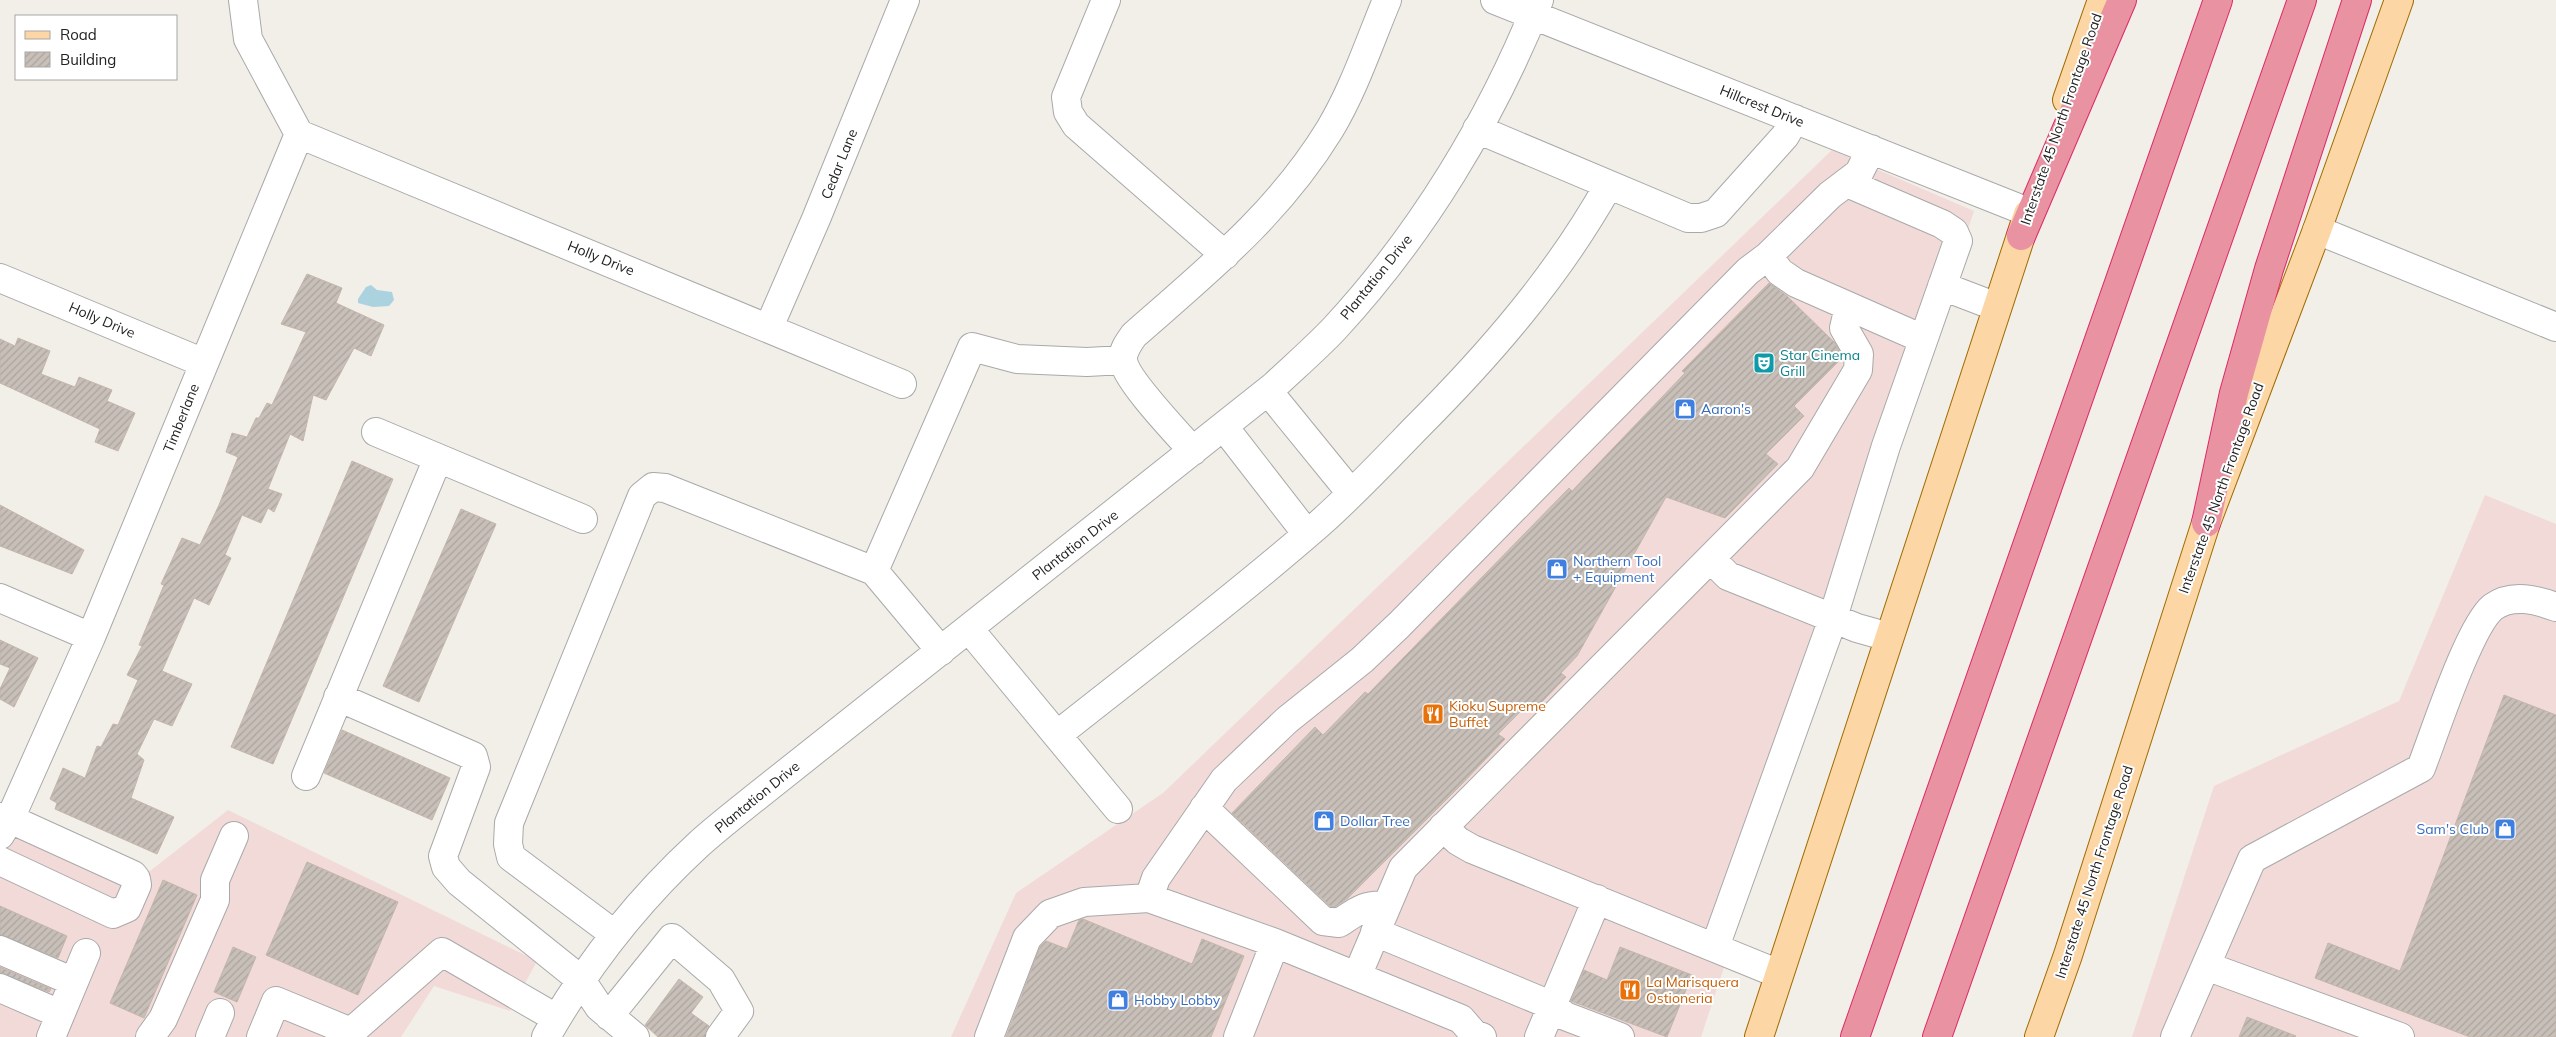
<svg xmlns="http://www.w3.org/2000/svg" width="2556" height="1037" font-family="Mulish,sans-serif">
<defs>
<pattern id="building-hatch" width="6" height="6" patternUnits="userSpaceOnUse" patternTransform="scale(1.25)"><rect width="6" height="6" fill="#c7bfb8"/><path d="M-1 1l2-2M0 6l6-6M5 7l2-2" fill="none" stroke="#aba49e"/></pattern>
</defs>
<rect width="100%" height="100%" fill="#f2efe9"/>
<!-- commercial -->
<path fill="#f2dad9" d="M1832,150L1974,211L1701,1037H951L1016,893L1163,793Z
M2485,495L2556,524V1037H2132L2214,786L2399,701Z
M0,803L150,871L228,810L537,961L510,1011L434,986L401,1037H0Z"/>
<!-- water -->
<path fill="#aad3df" d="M371,285L377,290L392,292L394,300L389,306L373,307L358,303V299L366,287Z"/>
<!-- building -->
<path fill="url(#building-hatch)" stroke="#c4b6ab" d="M307,274L342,288L336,303L384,325L371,356L354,348L326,400L313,395L303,441L290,434L268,489L282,494L274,512L268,508L261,523L242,515L225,555L231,558L209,605L194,598L162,671L192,684L172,726L154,719L137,754L144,760L131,798L174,817L157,854L55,809L57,803L50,799L63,768L85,778L97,746L101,747L113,724L118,725L138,680L127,675L142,646L139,645L164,585L161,584L182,538L200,545L219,505L238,457L226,452L232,433L247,437L256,418H259L267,403L272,405L306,332L281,324Z
M1769,283L1787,296L1835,343L1843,357L1794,406L1804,416L1766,454L1778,464L1725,518L1666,497L1577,656L1561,673L1566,677L1534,710L1528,704L1498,734L1505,739L1460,786L1348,898L1335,907L1330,906L1232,813L1315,727L1323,735L1365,692L1368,694L1569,488L1572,491L1685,373L1682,371Z
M18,338L50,351L41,374L75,387L79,377L112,390L107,401L135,413L118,451L95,442L100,429L0,383V339L15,346Z
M352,461L393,479L273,764L231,747Z
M0,505L84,550L72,574L0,546Z
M461,509L496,524L419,702L383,686Z
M0,640L38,658L14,707L0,699V689L10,668L0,664Z
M2504,695L2556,715V1037H2470L2315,978L2328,943L2400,971Z
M342,730L450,778L432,820L324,773Z
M307,862L398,902L358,995L266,955Z
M163,880L197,895L144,1018L110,1003Z
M0,906L67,936L58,958L0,935Z
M1083,919L1192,964L1202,939L1244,956L1211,1037H1006L1040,947L1046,941L1067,949L1079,920Z
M233,947L256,957L237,1002L214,992Z
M1620,947L1692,975L1667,1037L1571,1001L1584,970L1607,980Z
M0,967L51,989L49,992L0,973Z
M679,979L703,997L691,1013L709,1026L705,1037H658L645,1025Z
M2247,1017L2296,1036L2295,1037H2239Z"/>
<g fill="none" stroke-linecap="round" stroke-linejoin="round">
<!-- minor casing -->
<g stroke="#a9a9a9" stroke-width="30">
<path id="minor" d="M243,0L248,39L299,134
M1106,0L1066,97L1068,112L1076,125L1225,255
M1495,0L2028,212
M1477,129L1688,218H1701L1716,213L1785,136L1795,119
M299,134L902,384
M2317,230L2556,327
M1768,256L1780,272L1796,283L1923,339
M0,278L204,363
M1942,286L1997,307
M769,327L816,219L905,0
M1268,391L1351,493
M1224,427L1307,534
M376,432L438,458
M1193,451C1179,435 1124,378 1123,359C1123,350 1129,342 1134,335C1208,270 1278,214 1330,129C1354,89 1369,43 1387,0
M1711,559L1728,576L1857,628L1889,637
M874,571L972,347L1017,359L1087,362L1123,360
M0,598L91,637
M969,629L1118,809
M338,697L473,756L476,767L443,856L446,867L459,882L581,980L599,1007L635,1037
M1057,735C1144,666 1234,598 1318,525C1352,495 1384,461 1416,428C1489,355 1557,277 1608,186
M306,776L438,458L583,519
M1204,808L1323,921L1339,923C1356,912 1366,903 1386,906
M0,817L10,819L133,875L136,879L137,885L127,908L113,914L0,861
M1443,827L1458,841L1472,849L1779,974
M0,835L10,819L91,637L299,134
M1149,898L1156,878L1224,780L1287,720L1362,660L1399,625L1748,271L1768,256L1830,195L1859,173L1871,149
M1375,932L1553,1006L1565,1016L1620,1037
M614,934L511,857L508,844L509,823L642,496L653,487L665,488L874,571L941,651
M1715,947L1830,627L1886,446L1958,241L1954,232L1942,224L1847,183
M0,950L74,982
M2206,966L2400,1037
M1357,976L1403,868L1800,468L1858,370L1859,354L1844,328L1849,307
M0,988L60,1014
M609,1016L672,938L721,980L739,1011L720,1037
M51,1037L86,953
M150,1037L163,1019L215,900V880L234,836
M210,1037L220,1013
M261,1037L276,1001L351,1032
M349,1037L351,1032L442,952L556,1018
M546,1037C587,965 638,900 699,844C719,826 740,810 761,793L1274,386C1294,367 1315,349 1334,329C1422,234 1491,120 1539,0
M989,1037L1027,938L1050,914L1084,902L1149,898L1275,943
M1238,1037L1275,943L1461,1019L1474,1034L1482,1037
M1539,1037L1597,899
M2175,1037L2252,859L2421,768C2434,735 2469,626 2493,607C2512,593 2537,600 2556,607"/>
</g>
<!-- major casing -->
<g stroke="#a06b00" stroke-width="30">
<path id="major" d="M2067,100L2102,0
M1759,1037L2028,214
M2039,1037L2068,955L2206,523L2317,230L2399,0"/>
</g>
<!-- highway casing -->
<g stroke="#dc2a67" stroke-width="30">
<path id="highway" d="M2021,236L2122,0
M2206,523L2234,393L2269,269L2357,0
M1855,1037L2218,0
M1937,1037L2302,0"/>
</g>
<!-- minor -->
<use href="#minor" stroke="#fff" stroke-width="28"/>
<!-- major -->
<use href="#major" stroke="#fcd6a4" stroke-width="28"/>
<!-- highway -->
<use href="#highway" stroke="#e892a2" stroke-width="28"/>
</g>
<!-- icons -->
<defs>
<g id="theatre-square" transform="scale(1.125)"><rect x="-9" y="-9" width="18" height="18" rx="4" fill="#0f9aa8" stroke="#fff"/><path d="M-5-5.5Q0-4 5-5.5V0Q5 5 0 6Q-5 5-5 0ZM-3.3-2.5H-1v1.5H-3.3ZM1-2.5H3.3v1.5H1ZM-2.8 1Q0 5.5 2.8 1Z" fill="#fff"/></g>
<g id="shop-square" transform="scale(1.125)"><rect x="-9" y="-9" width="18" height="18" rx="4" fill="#3f7fe0" stroke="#fff"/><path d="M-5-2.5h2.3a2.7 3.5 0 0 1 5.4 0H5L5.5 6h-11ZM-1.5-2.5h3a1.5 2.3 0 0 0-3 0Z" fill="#fff"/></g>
<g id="restaurant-square" transform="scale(1.125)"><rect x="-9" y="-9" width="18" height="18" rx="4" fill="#e8710a" stroke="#fff"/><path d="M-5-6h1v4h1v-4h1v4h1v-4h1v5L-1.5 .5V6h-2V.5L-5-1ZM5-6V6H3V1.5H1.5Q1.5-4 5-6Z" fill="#fff"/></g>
</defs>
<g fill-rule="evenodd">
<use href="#theatre-square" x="1764" y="363"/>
<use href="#shop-square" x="1685" y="409"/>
<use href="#shop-square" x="1557" y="569"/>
<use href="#restaurant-square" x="1433" y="714"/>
<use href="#shop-square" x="1324" y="821"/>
<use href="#shop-square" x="2505" y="829"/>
<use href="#restaurant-square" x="1630" y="990"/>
<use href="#shop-square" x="1118" y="1000"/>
</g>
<g text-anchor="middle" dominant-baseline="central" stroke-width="4" stroke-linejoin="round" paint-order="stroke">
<!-- street labels -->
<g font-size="14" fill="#222" stroke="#fff">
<text transform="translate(1762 106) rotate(22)">Hillcrest Drive</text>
<text transform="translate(2061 119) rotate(-71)">Interstate 45 North Frontage Road</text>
<text transform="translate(839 164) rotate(-68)">Cedar Lane</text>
<text transform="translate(601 258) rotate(22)">Holly Drive</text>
<text transform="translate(1376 277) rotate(-51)">Plantation Drive</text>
<text transform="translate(102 320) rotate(23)">Holly Drive</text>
<text transform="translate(181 418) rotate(-68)">Timberlane</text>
<text transform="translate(2221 488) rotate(-70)">Interstate 45 North Frontage Road</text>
<text transform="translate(1075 545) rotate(-38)">Plantation Drive</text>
<text transform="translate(757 797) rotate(-39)">Plantation Drive</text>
<text transform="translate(2094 872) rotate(-72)">Interstate 45 North Frontage Road</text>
</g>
<!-- culture labels -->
<g font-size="14" fill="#0d838f" stroke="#fff" text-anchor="start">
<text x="1780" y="355">Star Cinema<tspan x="1780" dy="16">Grill</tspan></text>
</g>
<!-- shop labels -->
<g font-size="14" fill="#366cbe" stroke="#fff" text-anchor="start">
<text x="1701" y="409">Aaron's</text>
<text x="1573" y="561">Northern Tool<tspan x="1573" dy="16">+ Equipment</tspan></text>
<text x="1340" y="821">Dollar Tree</text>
<text x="2489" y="829" text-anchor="end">Sam's Club</text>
<text x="1134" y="1000">Hobby Lobby</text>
</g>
<!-- food labels -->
<g font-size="14" fill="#c56008" stroke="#fff" text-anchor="start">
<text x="1449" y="706">Kioku Supreme<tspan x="1449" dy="16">Buffet</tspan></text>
<text x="1646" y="982">La Marisquera<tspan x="1646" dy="16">Ostioneria</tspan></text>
</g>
</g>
<!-- legend -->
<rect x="15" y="15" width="162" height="65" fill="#ffffff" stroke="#a7a7a7"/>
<rect x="25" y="31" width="25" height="8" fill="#fcd6a4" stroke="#a7a7a7"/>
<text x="60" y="40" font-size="15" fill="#222222">Road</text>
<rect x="25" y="52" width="25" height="15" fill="url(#building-hatch)" stroke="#a7a7a7"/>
<text x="60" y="65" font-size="15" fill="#222222">Building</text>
</svg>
